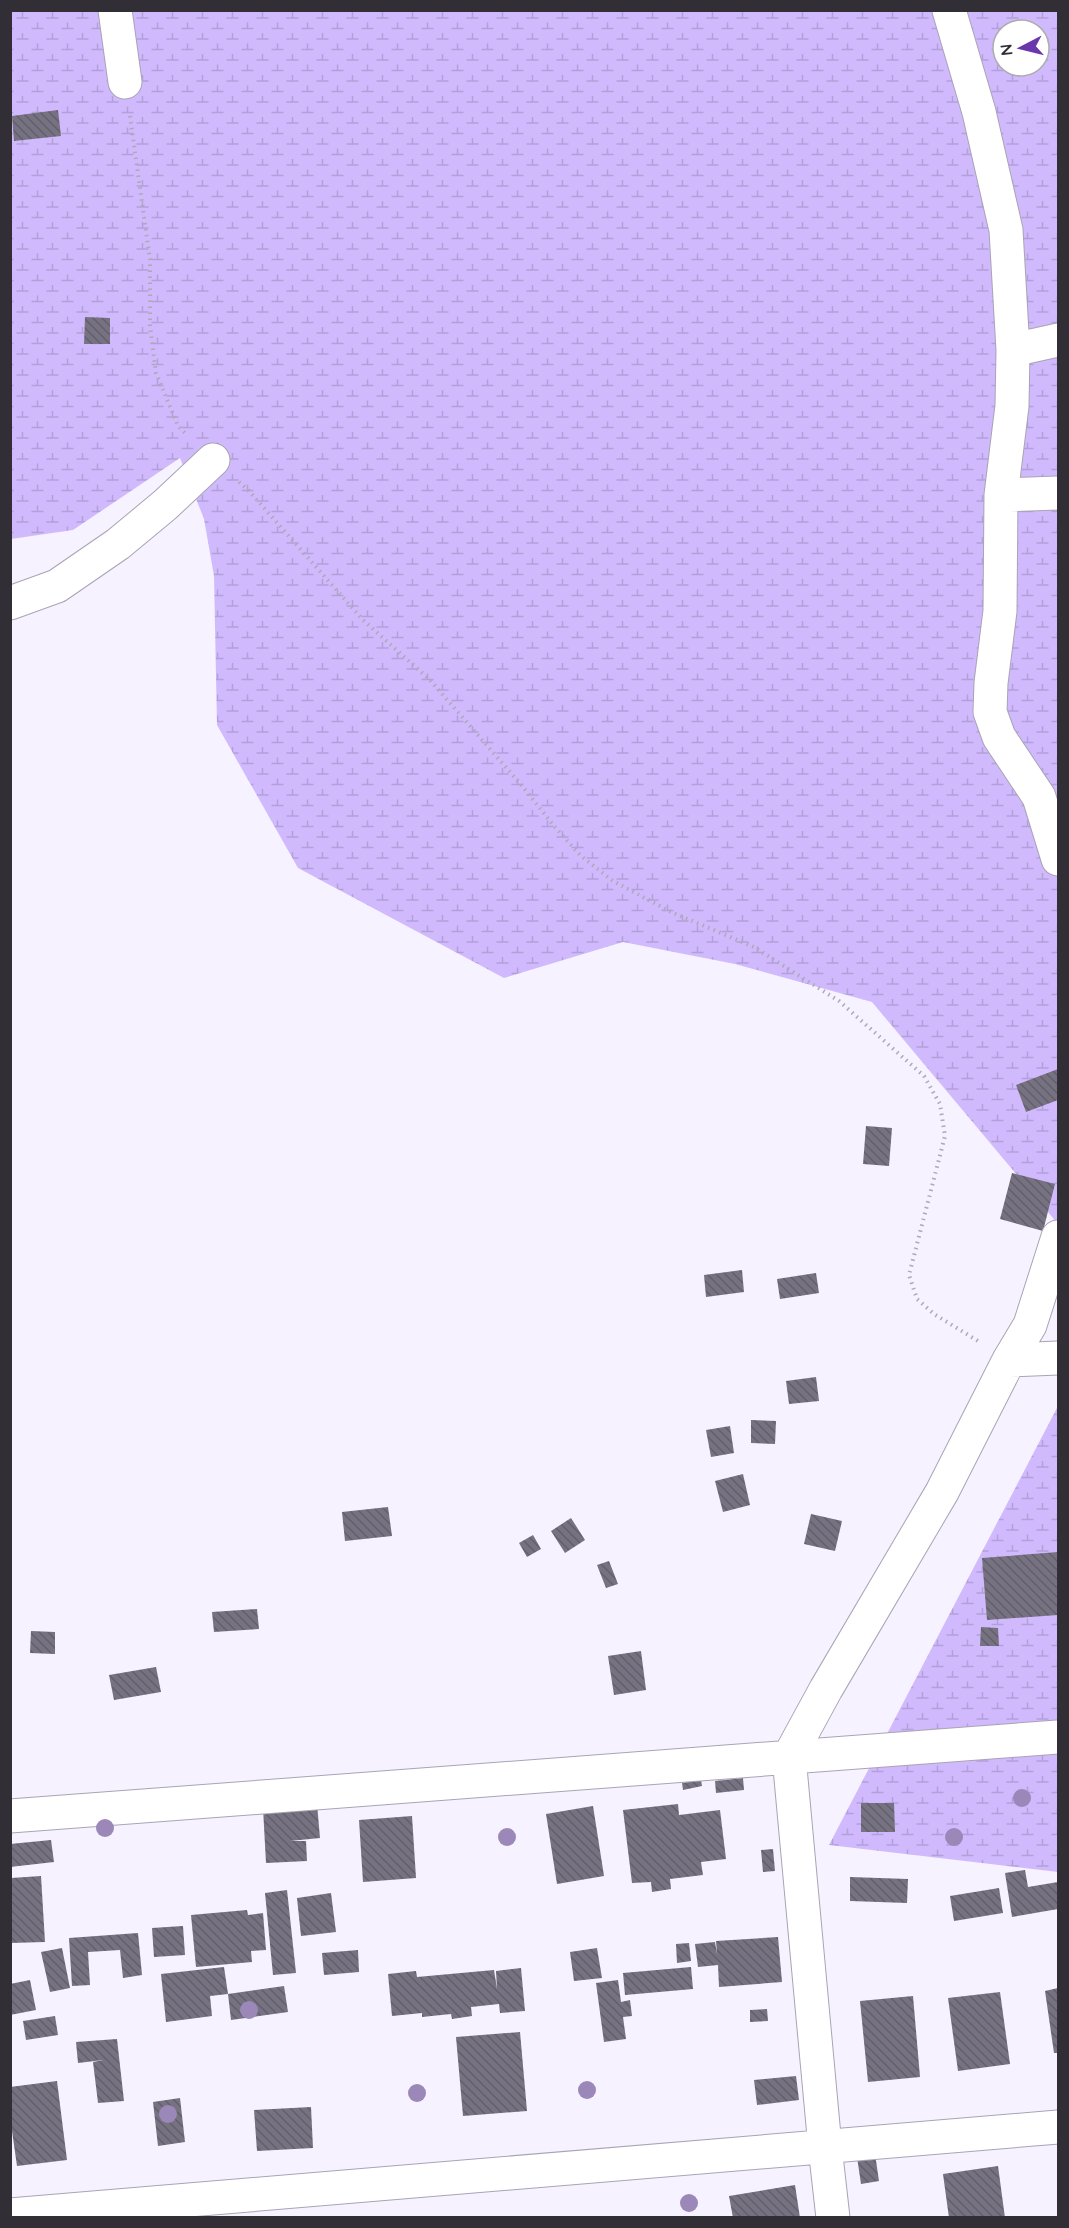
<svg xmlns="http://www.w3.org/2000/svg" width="1069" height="2228" font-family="Quicksand,sans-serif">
<defs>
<pattern id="wetland-marsh" width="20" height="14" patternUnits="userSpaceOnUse" patternTransform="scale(1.5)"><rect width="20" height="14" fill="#d0bafd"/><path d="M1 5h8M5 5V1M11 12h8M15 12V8" fill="none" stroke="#b3a0d9"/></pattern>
<pattern id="building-back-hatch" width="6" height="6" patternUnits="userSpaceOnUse" patternTransform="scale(1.5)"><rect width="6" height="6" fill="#777281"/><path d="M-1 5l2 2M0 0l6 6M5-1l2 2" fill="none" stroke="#625e6a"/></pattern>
</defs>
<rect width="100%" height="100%" fill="#f6f2ff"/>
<!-- wetland -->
<path fill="url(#wetland-marsh)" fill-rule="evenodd" d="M10,11H1058V1224L872,1002L735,964L623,942L504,978L298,868L217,725L214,576L204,519L180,458L73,530L11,539ZM1003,30H1039V66H1003Z
M1058,1406V1872L829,1845Z"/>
<!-- building -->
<path fill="url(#building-back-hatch)" d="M58,110L61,136L14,141L12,116Z
M85,317L110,318V344H84Z
M1058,1069V1100L1026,1112L1016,1085Z
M866,1126L892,1128L889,1166L863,1164Z
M1012,1173L1055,1184L1043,1231L1000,1219Z
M742,1270L744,1292L706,1297L704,1275Z
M816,1273L819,1293L780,1299L777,1279Z
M816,1377L819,1401L789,1404L786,1381Z
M751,1420L776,1421L775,1444L751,1443Z
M730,1426L734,1453L711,1457L706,1430Z
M743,1474L750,1505L723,1512L715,1481Z
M388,1507L392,1536L345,1541L342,1512Z
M811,1514L842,1521L835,1551L804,1544Z
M571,1518L585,1540L565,1553L551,1531Z
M533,1535L541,1549L527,1557L519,1543Z
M1058,1552V1615L987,1620L982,1558Z
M609,1561L618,1584L606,1588L597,1565Z
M257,1609L259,1629L214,1632L212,1612Z
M981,1627L998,1628L999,1646H980Z
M31,1631L55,1632V1654L30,1653Z
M641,1651L646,1690L614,1695L608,1656Z
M156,1667L161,1692L114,1700L109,1675Z
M743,1778L744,1790L716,1793L715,1781Z
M701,1780L702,1786L683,1790L682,1783Z
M861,1803H894L895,1832H861Z
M317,1804L320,1838L290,1841H306L307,1861L266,1863L263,1808Z
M678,1804L679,1815L720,1810L726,1859L701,1862L703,1875L670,1879L671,1889L652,1892L651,1882L632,1883L623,1810Z
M593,1806L604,1876L557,1884L546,1814Z
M412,1816L416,1878L363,1882L359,1820Z
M51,1840L54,1862L10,1867V1844Z
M773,1849L775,1871L763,1872L761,1850Z
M1025,1870L1028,1887L1058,1882V1909L1012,1917L1005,1873Z
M41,1876L45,1942L10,1943L11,1878Z
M850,1877L908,1879L907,1903L850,1901Z
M999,1888L1003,1913L954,1921L950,1896Z
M287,1890L296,1973L273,1975L265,1893Z
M331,1893L336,1932L301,1936L297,1898Z
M247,1910L248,1915L263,1913L266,1950L251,1951L252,1962L196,1967L191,1915Z
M183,1926L185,1955L154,1957L152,1928Z
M138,1933L142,1975L123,1978L120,1950L88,1952L90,1985L72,1986L69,1938Z
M778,1937L782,1982L719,1987L718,1965L698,1967L695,1944L715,1942L717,1954L716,1941Z
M689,1943L691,1961L677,1963L676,1944Z
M62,1948L70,1988L50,1992L41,1952Z
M597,1948L602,1978L574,1981L570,1952Z
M358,1950L359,1972L324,1975L322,1953Z
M224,1967L228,1994L210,1996L212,2016L166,2022L161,1974Z
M691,1967L693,1989L625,1995L623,1973Z
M521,1968L525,2011L500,2013L499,2004L471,2007L472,2016L452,2019L451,2014L422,2017V2013L392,2016L388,1974L416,1971L417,1977L494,1970L497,1989L496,1971Z
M30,1980L36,2010L10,2015V1984Z
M618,1980L621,2002L630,2000L632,2016L623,2017L626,2039L604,2042L596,1983Z
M284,1986L288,2012L231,2020L228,1994Z
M1058,1988V2053H1054L1045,1991Z
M1000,1992L1010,2064L958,2071L948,1998Z
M913,1996L920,2077L868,2082L860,2001Z
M767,2009L768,2021L750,2022V2010Z
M55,2016L58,2035L26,2040L23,2021Z
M520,2032L527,2111L463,2116L456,2037Z
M117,2039L124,2101L98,2103L93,2062L103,2060L78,2063L76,2042Z
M796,2076L799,2100L757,2105L754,2080Z
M57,2081L67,2160L17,2166L10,2117V2087Z
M180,2098L185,2142L158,2146L153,2102Z
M311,2107L313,2148L257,2151L254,2110Z
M875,2154L879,2181L861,2184L857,2157Z
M998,2166L1005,2218H949L943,2174Z
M795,2185L800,2218H733L729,2196Z"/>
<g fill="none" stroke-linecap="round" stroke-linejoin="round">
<!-- minor casing -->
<g stroke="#a9a4b4" stroke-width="35">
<path id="minor" d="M115,10L125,82
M949,10L979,112L1006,230L1013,350L1012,406L1001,495L1000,611L991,683L990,712L999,737L1039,797L1058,859
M1013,350L1058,340
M1001,495L1058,493
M10,603L57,586L118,544L165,505L213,460
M1009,1360L1058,1358
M10,1816L1058,1737
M10,2215L1058,2127
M833,2218L825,2147L789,1757L826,1689L942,1492L1009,1360L1030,1325L1058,1237"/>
</g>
<!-- path -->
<path stroke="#adaab4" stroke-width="4" stroke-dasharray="1.5 4.5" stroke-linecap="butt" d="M130,116L150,260V326L156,373L178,426L187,435
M239,482L249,491L363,620L430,680L523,787L554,826L581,856L613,881L671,912L754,947L839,1001L924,1076L940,1104L945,1136L909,1275L917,1299L934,1314L978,1341"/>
<!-- minor -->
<use href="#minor" stroke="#fff" stroke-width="33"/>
</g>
<!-- trees -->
<g fill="#9b88b8">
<circle cx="1022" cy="1798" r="9"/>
<circle cx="105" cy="1828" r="9"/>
<circle cx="507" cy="1837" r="9"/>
<circle cx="954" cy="1837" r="9"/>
<circle cx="249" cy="2010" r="9"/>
<circle cx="587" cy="2090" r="9"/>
<circle cx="417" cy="2093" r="9"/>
<circle cx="168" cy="2114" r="9"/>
<circle cx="689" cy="2203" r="9"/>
</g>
<!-- border -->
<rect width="1069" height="2228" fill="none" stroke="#312f35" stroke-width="24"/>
<!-- north arrow -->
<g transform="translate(1021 48) rotate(263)"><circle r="28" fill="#ffffff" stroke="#adacae" stroke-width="1.5"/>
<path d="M0-4.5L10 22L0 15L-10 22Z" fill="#6a36ad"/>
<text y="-9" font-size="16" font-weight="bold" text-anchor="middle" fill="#312f35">N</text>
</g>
</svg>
